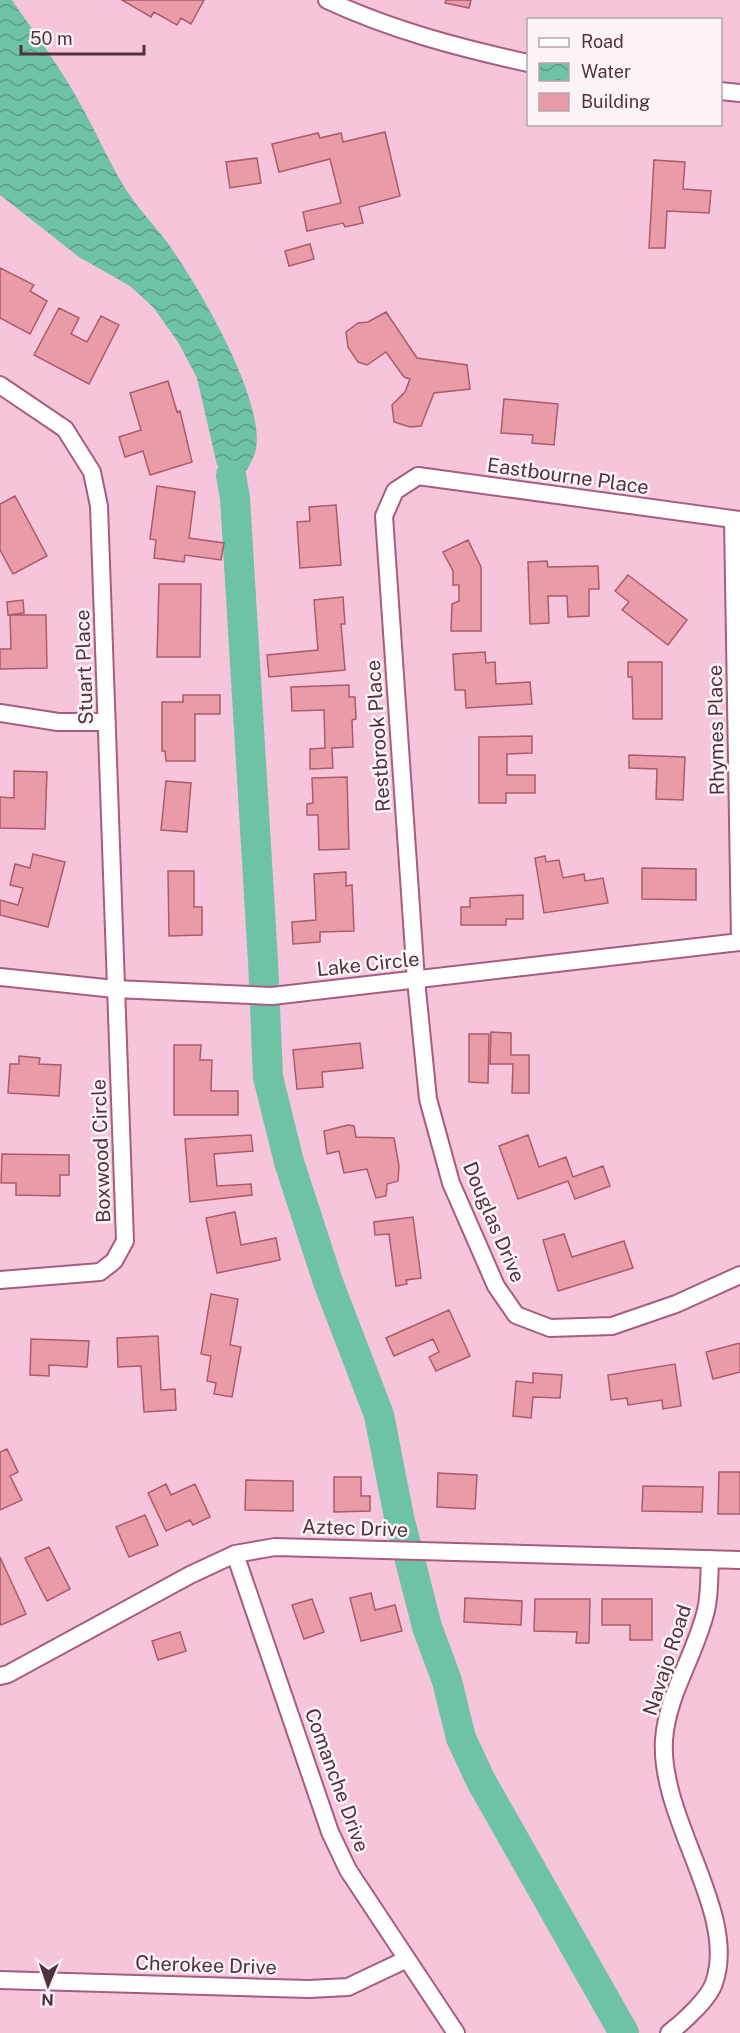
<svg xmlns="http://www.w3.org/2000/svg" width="740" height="2033" font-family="'Public Sans',sans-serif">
<defs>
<pattern id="water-waves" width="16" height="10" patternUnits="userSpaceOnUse" patternTransform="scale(1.5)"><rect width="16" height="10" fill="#6ec2a6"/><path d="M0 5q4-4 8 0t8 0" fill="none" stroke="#5d9e89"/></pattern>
</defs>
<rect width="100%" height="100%" fill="#f6c5db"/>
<!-- water -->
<path fill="url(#water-waves)" d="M0,0H12C36,35 62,70 82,107C97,134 109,162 125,188C137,207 153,224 167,242C197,284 265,398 256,449C255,456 250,463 247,470L231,475L217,465L197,378L178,342L153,307L130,286L79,257L0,195Z"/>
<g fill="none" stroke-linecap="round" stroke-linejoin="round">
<!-- river -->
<path stroke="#6ec2a6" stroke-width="30" d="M231,475L235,498L263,961L268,1077L289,1162L328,1282L379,1415L399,1517L427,1627L447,1681L461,1738L481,1781L624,2033"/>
</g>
<!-- building -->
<path fill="#e99ca7" stroke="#ab5b69" stroke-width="1.5" d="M122,0H204L191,24L181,18L177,25L154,12L151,17Z
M446,0H471L469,8L445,3Z
M385,132L400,196L359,207L363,223L345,227L343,223L307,231L303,212L341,203L330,159L279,172L272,144L318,133L320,138L341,133L343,142Z
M257,158L261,183L230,188L226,162Z
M654,160L685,162L683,189L711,191L709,213L667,211L665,248H649Z
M310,244L314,259L289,266L285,251Z
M0,268L34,285L30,291L47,301L30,334L0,318Z
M59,308L79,318L71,334L87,342L101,316L119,325L89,384L34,355Z
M386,312L417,358L467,365L470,389L434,393L421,426L410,427L394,422L392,405L405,392L410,379L404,377L386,352L367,365L358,362L348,347L346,332L358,323L368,322Z
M168,381L177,412L180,411L192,462L150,475L143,451L125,457L119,437L141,430L130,393Z
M504,399L558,404L554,445L532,443L533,435L501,433Z
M157,486L195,492L189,538L224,543L221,560L185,555L184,562L154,558L156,540L150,539Z
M15,496L47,556L13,574L0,550V504Z
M336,505L341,565L300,568L297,522L310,521L309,507Z
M468,540L481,567V631H451L452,604L459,601V585H453V571L443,552Z
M547,561L548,567L598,566L599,589H589V616L568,617L567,596H548L549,623L530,624L528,562Z
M628,575L687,620L668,645L622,610L629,602L615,591Z
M159,584H201L200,657H157Z
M343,597L345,624H341L345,670L269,677L267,655L318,650L314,600Z
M23,600L24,613L8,615L7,602Z
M10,615H46L47,668L0,669V649H11Z
M485,652L486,663L495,662L496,684L530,682L532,704L466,708L465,690H455L453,654Z
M628,662H662V719H633L632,677H628Z
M349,685V697H355L356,719L352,720L353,747L332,748L333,768L310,769V749L325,748L324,710L292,711L291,687Z
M183,695H220V714H195V761H166L165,751H162V702H183Z
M532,736V753L507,754V775H535V793H506V803H479V737Z
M629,755L685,757L683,800L656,799L657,769L629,768Z
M14,771L47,772L45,829L0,828V797L14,798Z
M347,777L349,849L319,850L318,815H307V804L313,803L312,778Z
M166,781L191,783L187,832L161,830Z
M33,854L65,862L48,927L0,915V900L18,905L23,888L10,885L15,864L30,868Z
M545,856L546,862L559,860L563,878L584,874L585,881L603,878L608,903L544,913L535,858Z
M642,868L696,869V900L642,899Z
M168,871H194V907H202V935L169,936Z
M346,872V886L352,885L354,931L320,932V942L293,944L292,922L316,920L314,874Z
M523,895V919H506V925H461V907H470V898Z
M491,1032L511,1033V1055H529V1093H512L513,1064H490Z
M469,1034H489L488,1083L469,1082Z
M360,1043L363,1068L322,1072L323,1087L297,1089L293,1050Z
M174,1045H201L200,1060H212L211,1091H238V1115H174Z
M19,1056L40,1058L39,1064L61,1065L59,1096L8,1093L10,1064H19Z
M348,1125L354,1126L356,1137L394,1138L399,1166L398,1181L387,1184L386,1196L376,1198L367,1169L344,1173L339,1151L327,1154L324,1131Z
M251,1135L253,1151L214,1154L217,1186L251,1184L252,1195L190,1202L185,1139Z
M528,1135L539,1167L566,1157L573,1177L603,1166L610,1186L575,1199L568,1181L518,1199L499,1146Z
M2,1154L69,1155V1175H60V1196L16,1195V1183H1Z
M235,1212L241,1245L276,1238L280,1260L217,1273L206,1218Z
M413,1217L421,1278L406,1280L407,1284L396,1286L389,1234L375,1235L374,1222Z
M564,1234L572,1257L624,1241L633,1268L558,1291L543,1240Z
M211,1294L238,1299L230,1345L241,1347L232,1397L214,1394L216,1383L207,1381L211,1356L201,1354Z
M449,1310L470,1356L436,1371L429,1357L439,1352L433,1339L394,1356L386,1338Z
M158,1336L161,1390L175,1389L176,1410L144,1412L141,1366L118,1367L117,1338Z
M31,1339L89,1341L87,1367L49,1365V1376L30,1375Z
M740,1343V1372L713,1379L706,1352Z
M675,1364L681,1406L663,1409L662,1400L628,1405L627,1398L611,1400L608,1375Z
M533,1373L562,1375L560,1398L533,1397L531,1418L513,1416L516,1381L533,1383Z
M7,1449L18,1472L10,1476L22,1500L0,1510V1452Z
M719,1472H740V1514H718Z
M438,1473L477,1475L475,1509L437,1507Z
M334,1477H361V1496H370V1511L334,1512Z
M246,1480L293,1481V1511L245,1510Z
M166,1484L171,1495L195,1484L210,1517L193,1525L190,1520L166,1531L148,1493Z
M643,1486L703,1487L702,1512L642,1511Z
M145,1515L158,1545L129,1557L116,1527Z
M49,1547L70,1589L47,1601L25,1558Z
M0,1557L26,1614L1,1625L0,1622Z
M371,1593L375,1610L395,1605L402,1631L361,1641L350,1598Z
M465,1598L522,1601L521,1625L464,1622Z
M312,1599L324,1632L304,1639L292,1605Z
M535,1599H590L589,1643H576L577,1632L534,1631Z
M602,1599H652V1640H630V1625H602Z
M180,1632L186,1651L158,1660L152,1641Z"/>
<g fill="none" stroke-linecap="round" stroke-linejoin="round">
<!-- street casing -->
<g stroke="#a55d80" stroke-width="20">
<path id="street" d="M327,0C391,30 460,48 528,63
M720,91L740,93
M0,385L65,429L92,472L99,506L125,1241L114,1261L100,1272L0,1280
M733,520L740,939
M740,520L418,476L395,491L384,516L416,980L428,1099L451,1183L496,1286L516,1315L550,1328L612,1326L676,1304L740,1275
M0,713L58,722H107
M0,977L115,989L272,996L740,942
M235,1554L330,1832L348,1870L456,2033
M0,1676L8,1674L190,1575L235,1554L275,1547L740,1560
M0,1980L309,1989L348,1987L405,1960
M669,2033C682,2023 709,1999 714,1983C739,1913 659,1820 664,1740C667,1694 696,1654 706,1610C710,1594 709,1576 710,1559"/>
</g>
<!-- street -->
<use href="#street" stroke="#fff" stroke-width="16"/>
</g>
<g text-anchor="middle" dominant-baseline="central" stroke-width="5" stroke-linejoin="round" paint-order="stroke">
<!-- street labels -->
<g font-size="20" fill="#513140" stroke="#fcf3f7">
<text transform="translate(568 476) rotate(8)">Eastbourne Place</text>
<text transform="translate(84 667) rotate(-92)">Stuart Place</text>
<text transform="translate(716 730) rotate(-91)">Rhymes Place</text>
<text transform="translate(378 736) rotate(-94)">Restbrook Place</text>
<text transform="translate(368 964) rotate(-6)">Lake Circle</text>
<text transform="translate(101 1151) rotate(-92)">Boxwood Circle</text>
<text transform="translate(494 1222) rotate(67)">Douglas Drive</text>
<text transform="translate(355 1528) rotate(2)">Aztec Drive</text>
<text transform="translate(667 1660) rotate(-72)">Navajo Road</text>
<text transform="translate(337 1780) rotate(70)">Comanche Drive</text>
<text transform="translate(206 1965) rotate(2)">Cherokee Drive</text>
</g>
</g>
<!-- legend -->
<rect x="527" y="18" width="195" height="108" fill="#fcf3f7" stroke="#b8a5ae" stroke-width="1.5"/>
<rect x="539" y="38" width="30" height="9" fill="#ffffff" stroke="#b8a5ae" stroke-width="1.5"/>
<text x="581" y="48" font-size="18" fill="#513140">Road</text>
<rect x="539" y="63" width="30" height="18" fill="url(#water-waves)" stroke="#b8a5ae" stroke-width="1.5"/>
<text x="581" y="78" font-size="18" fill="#513140">Water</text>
<rect x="539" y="93" width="30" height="18" fill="#e99ca7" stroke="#b8a5ae" stroke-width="1.5"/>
<text x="581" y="108" font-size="18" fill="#513140">Building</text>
<!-- north arrow -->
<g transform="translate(48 1985) rotate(182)" stroke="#fcf3f7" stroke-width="4.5" paint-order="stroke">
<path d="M0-4.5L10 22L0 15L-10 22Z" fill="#513140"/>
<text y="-9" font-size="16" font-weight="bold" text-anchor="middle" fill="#513140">N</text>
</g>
<!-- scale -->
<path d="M21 45v9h123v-9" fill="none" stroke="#513140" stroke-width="3"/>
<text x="30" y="45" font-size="18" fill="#513140" stroke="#fcf3f7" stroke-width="4.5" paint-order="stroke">50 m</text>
</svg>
